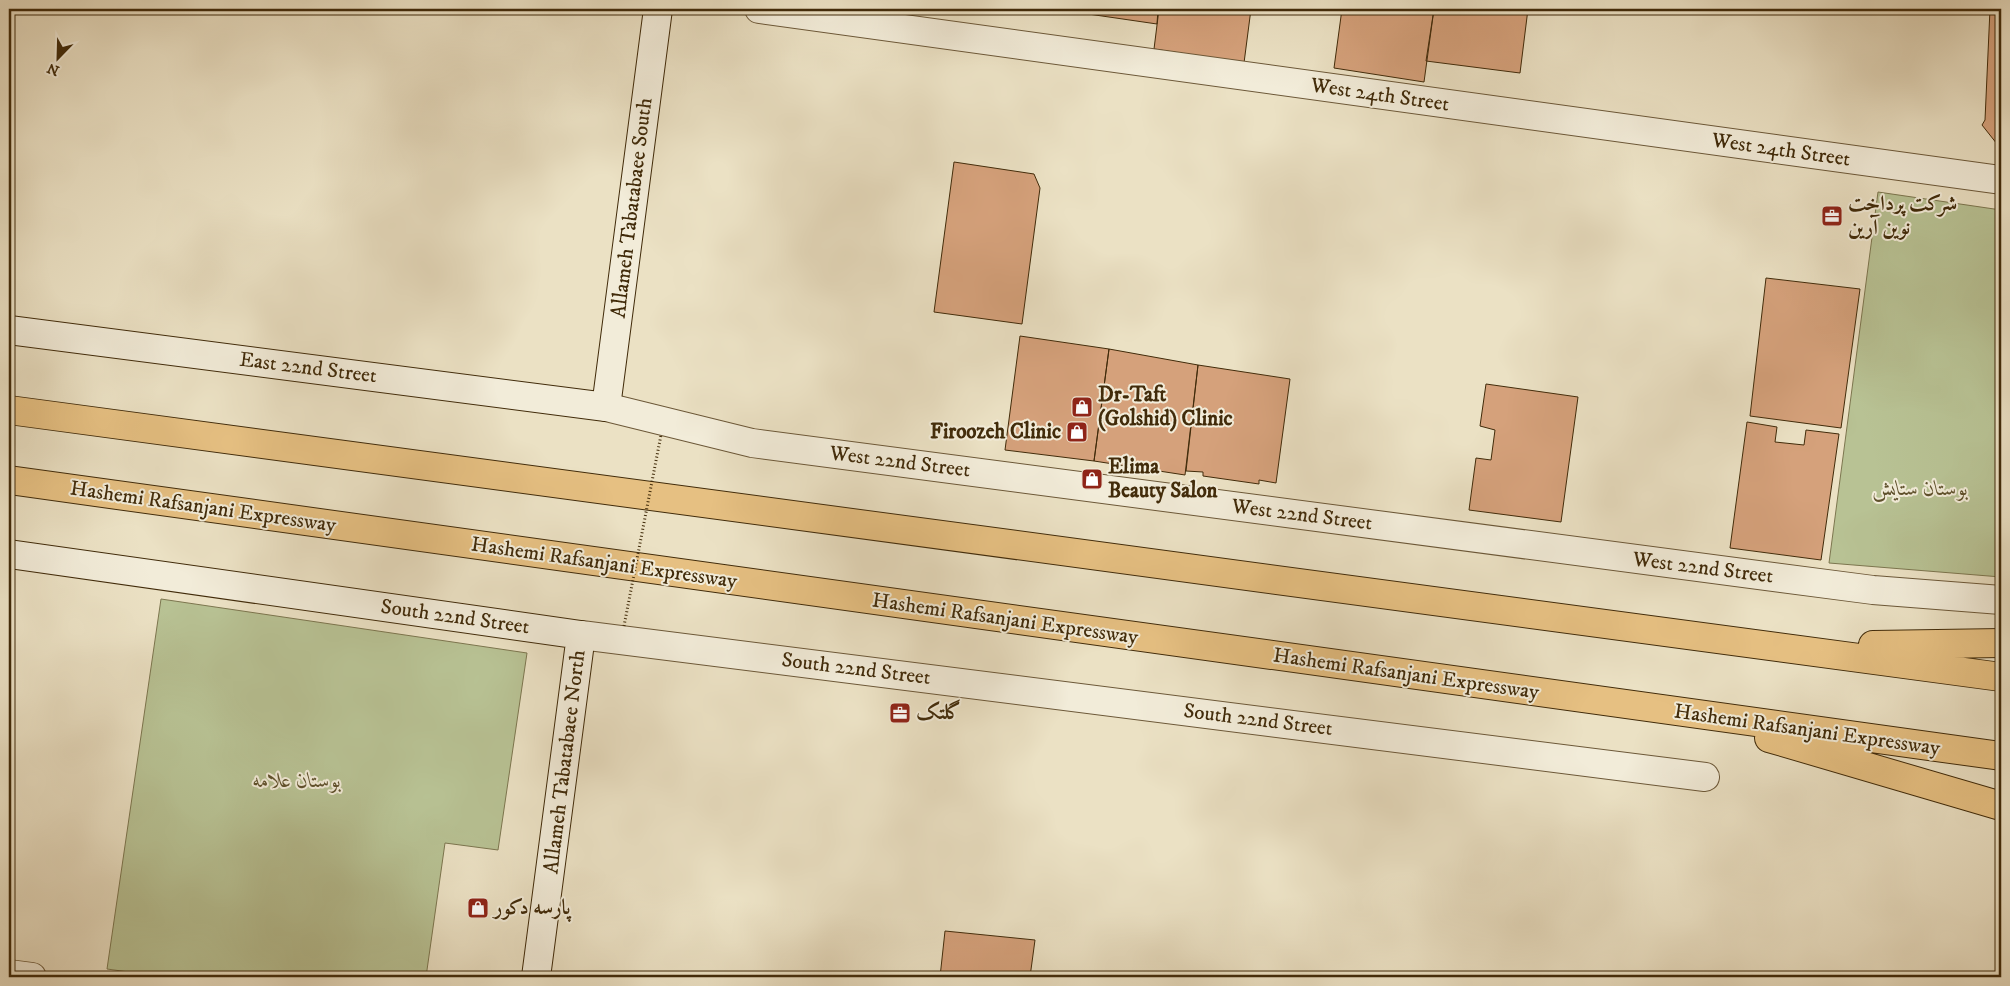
<svg xmlns="http://www.w3.org/2000/svg" width="2010" height="986" font-family="'IM FELL DW Pica',Amiri,serif">
<rect width="100%" height="100%" fill="#ebe1c4"/>
<filter id="stains"><feTurbulence type="fractalNoise" baseFrequency=".004" numOctaves="4"/><feColorMatrix values="0 0 0 0 .2 0 0 0 0 .09 0 0 0 0 .02 0 0 0 .5 -.17"/></filter>
<radialGradient id="worn" r=".72"><stop offset=".6" stop-color="#630" stop-opacity="0"/><stop offset="1" stop-color="#630" stop-opacity=".3"/></radialGradient>
<!-- green -->
<path fill="#b8c294" stroke="#7c764f" d="M1878,192L2001,210V577L1829,563Z
M161,599L527,653L498,850L445,843L426,977H165L107,969Z"/>
<!-- building -->
<path fill="#d5a17b" stroke="#412b0a" d="M1054,9H1158L1157,24Z
M1159,9H1251L1244,63L1154,49Z
M1342,9H1434L1424,82L1334,68Z
M1434,9H1528L1520,73L1426,61Z
M1990,9H2001V149L1982,125L1985,120Z
M954,162L1034,174L1040,188L1022,324L934,312Z
M1766,278L1860,289L1841,428L1750,416Z
M1020,336L1109,349L1094,461L1005,450Z
M1109,349L1198,365L1185,475L1094,461Z
M1198,365L1290,379L1276,483L1259,480V484L1203,476V472L1186,471Z
M1486,384L1578,397L1561,522L1469,510L1476,458L1491,460L1495,430L1480,426Z
M1747,422L1777,427L1775,442L1804,445L1806,430L1839,434L1821,560L1730,548Z
M945,931L1035,940L1030,977H940Z"/>
<g fill="none" stroke-linecap="round" stroke-linejoin="round">
<!-- street casing -->
<g stroke="#6c5838" stroke-width="30">
<path id="street" d="M759,9L2001,180
M606,407L752,443L1873,590L2001,600
M581,635L1705,777
M9,974L32,977"/>
</g>
<!-- secondary casing -->
<g stroke="#412b0a" stroke-width="30">
<path id="secondary" d="M9,330L606,407L658,9
M9,554L581,635L536,977"/>
</g>
<!-- highway casing -->
<g stroke="#412b0a" stroke-width="30">
<path id="highway" d="M9,410L2001,677
M9,480L2001,756
M1873,645L2001,643
M1769,738L2001,806"/>
</g>
<!-- street -->
<use href="#street" stroke="#f2ecd9" stroke-width="28"/>
<!-- secondary -->
<use href="#secondary" stroke="#f2ecd9" stroke-width="28"/>
<!-- highway -->
<use href="#highway" stroke="#e6c082" stroke-width="28"/>
<!-- path-bridge -->
<path stroke="#412b0a" stroke-width="3" stroke-dasharray="1 2.5" stroke-linecap="butt" d="M624,626L661,435"/>
</g>
<!-- icons -->
<defs>
<g id="office-square" transform="scale(1.125)"><rect x="-9" y="-9" width="18" height="18" rx="4" fill="#8f2418" stroke="#f2ecd9"/><path d="M-6-3h4V-5.5h4V-3h4V5H-6ZM-1-4.5V-3h2v-1.5ZM-6 0V1H6V0Z" fill="#fff"/></g>
<g id="shop-square" transform="scale(1.125)"><rect x="-9" y="-9" width="18" height="18" rx="4" fill="#8f2418" stroke="#f2ecd9"/><path d="M-5-2.5h2.3a2.7 3.5 0 0 1 5.4 0H5L5.5 6h-11ZM-1.5-2.5h3a1.5 2.3 0 0 0-3 0Z" fill="#fff"/></g>
</defs>
<g fill-rule="evenodd">
<use href="#office-square" x="1832" y="216"/>
<use href="#shop-square" x="1082" y="407"/>
<use href="#shop-square" x="1077" y="432"/>
<use href="#shop-square" x="1092" y="479"/>
<use href="#office-square" x="900" y="713"/>
<use href="#shop-square" x="478" y="908"/>
</g>
<g text-anchor="middle" dominant-baseline="central" stroke-width="4" stroke-linejoin="round" paint-order="stroke">
<!-- street labels -->
<g font-size="21" fill="#412b0a" stroke="#f2ecd9">
<text transform="translate(1380 95) rotate(8)">West 24th Street</text>
<text transform="translate(1781 150) rotate(8)">West 24th Street</text>
<text transform="translate(632 208) rotate(-83)">Allameh Tabatabaee South</text>
<text transform="translate(308 368) rotate(7)">East 22nd Street</text>
<text transform="translate(900 462) rotate(7)">West 22nd Street</text>
<text transform="translate(203 507) rotate(8)">Hashemi Rafsanjani Expressway</text>
<text transform="translate(1302 515) rotate(7)">West 22nd Street</text>
<text transform="translate(604 563) rotate(8)">Hashemi Rafsanjani Expressway</text>
<text transform="translate(1703 568) rotate(7)">West 22nd Street</text>
<text transform="translate(455 617) rotate(8)">South 22nd Street</text>
<text transform="translate(1005 619) rotate(8)">Hashemi Rafsanjani Expressway</text>
<text transform="translate(856 669) rotate(7)">South 22nd Street</text>
<text transform="translate(1406 674) rotate(8)">Hashemi Rafsanjani Expressway</text>
<text transform="translate(1258 720) rotate(7)">South 22nd Street</text>
<text transform="translate(1807 730) rotate(8)">Hashemi Rafsanjani Expressway</text>
<text transform="translate(565 762) rotate(-83)">Allameh Tabatabaee North</text>
</g>
<!-- poi labels -->
<g font-size="21" font-weight="bold" fill="#412b0a" stroke="#f2ecd9" text-anchor="start">
<text x="1848" y="204">شرکت پرداخت<tspan x="1848" dy="24">نوین آرین</tspan></text>
<text x="1098" y="395">Dr-Taft<tspan x="1098" dy="24">(Golshid) Clinic</tspan></text>
<text x="1061" y="432" text-anchor="end">Firoozeh Clinic</text>
<text x="1108" y="467">Elima<tspan x="1108" dy="24">Beauty Salon</tspan></text>
<text x="916" y="713">گلتک</text>
<text x="494" y="908">پارسه دکور</text>
</g>
<!-- park labels -->
<g font-size="21" font-style="italic" fill="#5f512c" stroke="#f2ecd9">
<text x="1920" y="489">بوستان ستایش</text>
<text x="297" y="781">بوستان علامه</text>
</g>
</g>
<!-- margin -->
<rect width="2010" height="986" fill="none" stroke="#ebe1c4" stroke-width="30"/>
<rect x="10" y="10" width="1990" height="966" fill="none" stroke="#412b0a" stroke-width="2.5"/>
<rect x="15" y="15" width="1980" height="956" fill="none" stroke="#412b0a"/>
<!-- north arrow -->
<g transform="translate(58 58) rotate(203)" stroke="#f2ecd9" stroke-width="4" paint-order="stroke">
<path d="M0-4L9 19L0 12L-9 19Z" fill="#412b0a"/>
<text y="-8" font-size="14" font-weight="bold" text-anchor="middle" fill="#412b0a">N</text>
</g>
<rect width="100%" height="100%" filter="url(#stains)"/>
<rect width="100%" height="100%" fill="url(#worn)"/>
</svg>
